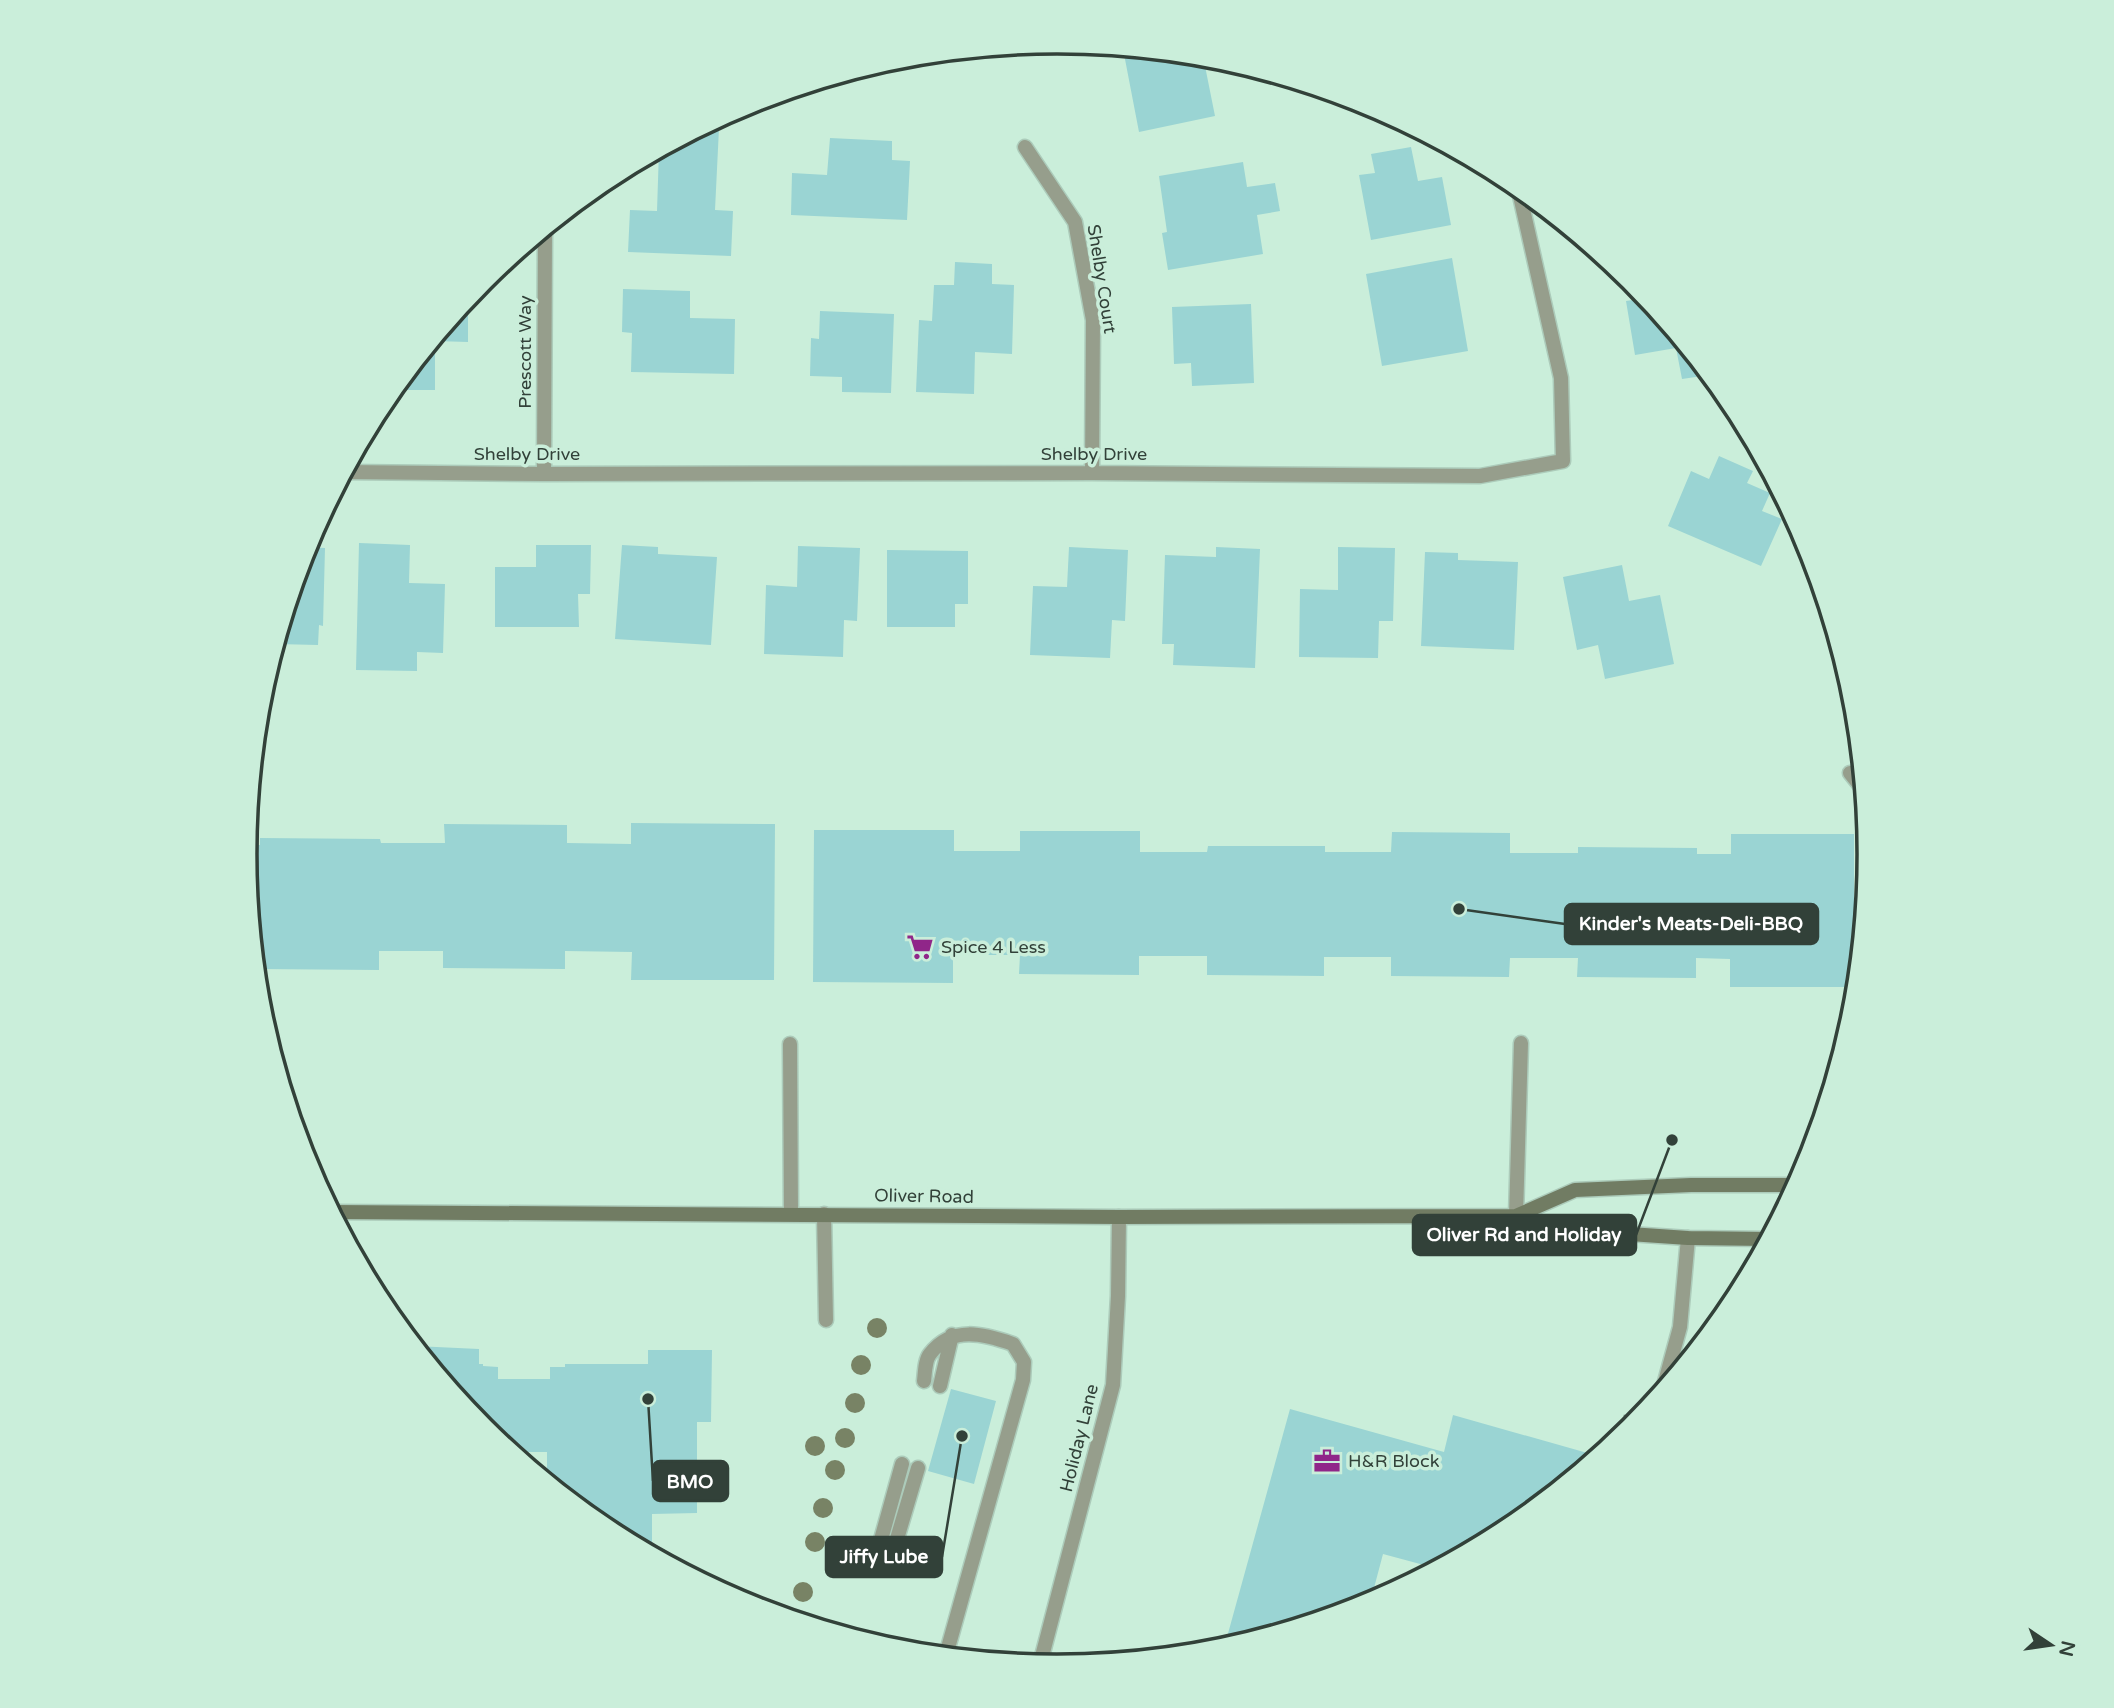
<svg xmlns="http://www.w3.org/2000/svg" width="2114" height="1708" font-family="'Varela Round',sans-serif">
<rect width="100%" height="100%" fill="#caeeda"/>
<!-- building -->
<path fill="#9ad4d3" d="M1141,50L1203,56L1215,116L1139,132L1124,54Z
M1291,80L1307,85L1311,87L1292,90Z
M702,128H719L715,210L733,211L731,256L628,252L630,210L657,211L659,150Z
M830,138L892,141V160L910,161L907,220L791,215L792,173L827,175Z
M1411,147L1418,181L1442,177L1451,225L1371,240L1359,175L1375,173L1371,154Z
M1243,162L1247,187L1275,183L1280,211L1257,215L1263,254L1168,270L1162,233L1167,232L1159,176Z
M1452,258L1468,351L1382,366L1366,274Z
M955,262L992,264V284L1014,285L1012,354L975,352L974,394L916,392L919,320L932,321L934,285H954Z
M623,289L690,291V318L735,319L734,374L631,372L632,333L622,332Z
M468,298V342L435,341V390H393Z
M1646,298L1675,333L1709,375L1682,379L1676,348L1635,355L1626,301Z
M1251,304L1254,383L1192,386L1191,363L1174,364L1172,307Z
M820,311L894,314L891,393L842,392V377L810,376L811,338L819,339Z
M1719,456L1753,471L1747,483L1770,493L1762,511L1782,519L1761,566L1668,526L1691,471L1709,479Z
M359,543L410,545L409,583L445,584L443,653L417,652V671L356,670Z
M536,545H591L590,594H578L579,627H495V567H536Z
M622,545L658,547V554L717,557L711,645L615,639Z
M798,546L860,548L857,621L844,620L843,657L764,654L766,585L797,587Z
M306,547L325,548L323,626L319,625L318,645L276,644Z
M1069,547L1128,550L1125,621L1112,620L1110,658L1030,655L1033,586L1067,587Z
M1216,547L1260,549L1255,668L1173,665L1174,644H1162L1165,555L1216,557Z
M1338,547L1395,548L1393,621H1379L1378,658L1299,657L1300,589L1338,590Z
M887,550L968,551V604H955V627H887Z
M1425,552L1458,553V560L1518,562L1514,650L1421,646Z
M1622,565L1629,601L1660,595L1674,664L1605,679L1598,645L1577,650L1563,577Z
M631,823L775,824L774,980H631L632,952L565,951V969L443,968V951H379V970L257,969L258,950H254L245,854L246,844L260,845V838L380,839L381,843H445L444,824L567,825V843L631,844Z
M814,830H954V851H1020V831H1140V852H1207L1208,846H1325V852H1391L1392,832L1510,833V853H1578V847L1697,848V854H1731V834H1854V987H1730V959L1696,958V978L1577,977L1578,958H1510L1509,977L1391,976V957H1324V976L1207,975V956H1139V975L1019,974L1020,955H953V983L813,982Z
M415,1346L479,1349V1364H483V1366L498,1367V1379H550V1367H565V1364H648V1350H712L711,1422H697V1513L652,1514V1549H644L606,1529L547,1481V1452H512L483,1428Z
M951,1389L996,1401L974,1484L928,1471Z
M1290,1409L1444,1452L1453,1415L1598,1456L1508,1529L1435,1568L1383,1554L1370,1603L1367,1604L1224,1648Z"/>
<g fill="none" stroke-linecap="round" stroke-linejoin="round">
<!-- lane casing -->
<g stroke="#accbba" stroke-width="17">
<path id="lane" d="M1850,773L1862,788
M790,1044L791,1213
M824,1214L826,1320
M1516,1216L1521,1043
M924,1381C925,1373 925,1360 930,1354C952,1325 984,1334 1013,1344L1024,1362L1023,1380L946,1655
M940,1386L952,1335
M1663,1389L1680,1327L1688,1238
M877,1554L902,1464
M891,1559L918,1468"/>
</g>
<!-- street casing -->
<g stroke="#accbba" stroke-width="17">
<path id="street" d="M1025,147L1075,222L1093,320L1092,473
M345,472L544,474L1092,473L1480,476L1563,461L1561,378L1518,187
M544,474L545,229
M1040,1664L1113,1385L1118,1296L1119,1217"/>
</g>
<!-- secondary casing -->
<g stroke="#accbba" stroke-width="17">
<path id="secondary" d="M332,1212L1119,1217L1516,1216L1571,1230L1688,1238L1768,1239
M1516,1216L1575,1190L1691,1185H1796"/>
</g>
<!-- path -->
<path stroke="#809a8c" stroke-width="4.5" stroke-dasharray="7 3.5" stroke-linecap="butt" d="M1620,1437L1626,1415"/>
<!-- lane -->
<use href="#lane" stroke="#969e8c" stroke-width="14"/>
<!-- street -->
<use href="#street" stroke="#969e8c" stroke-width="14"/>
<!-- secondary -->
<use href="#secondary" stroke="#717c63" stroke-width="14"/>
</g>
<!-- trees -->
<g fill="#788365">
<circle cx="877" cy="1328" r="10"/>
<circle cx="861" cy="1365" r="10"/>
<circle cx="855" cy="1403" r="10"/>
<circle cx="845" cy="1438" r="10"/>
<circle cx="815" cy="1446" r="10"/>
<circle cx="835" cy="1470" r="10"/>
<circle cx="823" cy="1508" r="10"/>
<circle cx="815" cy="1542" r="10"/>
<circle cx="803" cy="1592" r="10"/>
</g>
<!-- icons -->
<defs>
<g id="supermarket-bare" transform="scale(2.1)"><path d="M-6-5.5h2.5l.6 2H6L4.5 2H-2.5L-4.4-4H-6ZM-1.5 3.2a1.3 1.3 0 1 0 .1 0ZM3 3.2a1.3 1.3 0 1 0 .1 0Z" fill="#902689" stroke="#caeeda" stroke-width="2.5" paint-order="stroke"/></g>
<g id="office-bare" transform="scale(2.1)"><path d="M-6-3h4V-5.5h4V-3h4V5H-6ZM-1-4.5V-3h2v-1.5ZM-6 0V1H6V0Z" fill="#902689" stroke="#caeeda" stroke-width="2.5" paint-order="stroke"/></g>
</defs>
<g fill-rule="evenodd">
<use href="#supermarket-bare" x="920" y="947"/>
<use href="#office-bare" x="1327" y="1461"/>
</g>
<g text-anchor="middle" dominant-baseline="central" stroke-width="7" stroke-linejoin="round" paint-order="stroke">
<!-- street labels -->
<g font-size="18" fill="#324139" stroke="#caeeda">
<text transform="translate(1102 279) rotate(81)">Shelby Court</text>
<text transform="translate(525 352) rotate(-90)">Prescott Way</text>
<text x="527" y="454">Shelby Drive</text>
<text x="1094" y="454">Shelby Drive</text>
<text transform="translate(924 1196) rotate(1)">Oliver Road</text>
<text transform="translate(1079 1438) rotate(-76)">Holiday Lane</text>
</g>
<!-- poi labels -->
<g font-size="18" fill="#324139" stroke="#caeeda" text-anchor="start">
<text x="941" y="947">Spice 4 Less</text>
<text x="1348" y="1461">H&amp;R Block</text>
</g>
</g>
<!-- crop -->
<path d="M0 0H2114V1708H0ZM257 854a800 800 0 1 1 1600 0a800 800 0 1 1-1600 0Z" fill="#caeeda" fill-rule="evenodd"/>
<path fill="none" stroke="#324139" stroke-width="3.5" d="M257 854a800 800 0 1 1 1600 0a800 800 0 1 1-1600 0Z"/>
<!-- callouts -->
<path fill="none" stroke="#324139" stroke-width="2.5" d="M1459 909L1565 924M1672 1140L1636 1235M648 1399L653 1481M962 1436L942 1557"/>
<g fill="#324139" stroke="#caeeda" stroke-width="2.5">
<circle cx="1459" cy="909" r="7"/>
<circle cx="1672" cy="1140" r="7"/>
<circle cx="648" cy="1399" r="7"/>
<circle cx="962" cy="1436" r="7"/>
</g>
<g fill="#324139" stroke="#324139" stroke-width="2.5">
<rect x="1565" y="904" width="253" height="40" rx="7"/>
<rect x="1413" y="1215" width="223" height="40" rx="7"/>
<rect x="653" y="1461" width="75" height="40" rx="7"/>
<rect x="826" y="1537" width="116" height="40" rx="7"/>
</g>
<g font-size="19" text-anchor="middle" font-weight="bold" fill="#fff">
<text x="1691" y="930">Kinder's Meats-Deli-BBQ</text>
<text x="1524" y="1241">Oliver Rd and Holiday</text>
<text x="690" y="1488">BMO</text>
<text x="884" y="1563">Jiffy Lube</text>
</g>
<!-- north arrow -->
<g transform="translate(2051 1645) rotate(103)" stroke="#caeeda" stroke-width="5" paint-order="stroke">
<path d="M0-5L12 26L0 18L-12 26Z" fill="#324139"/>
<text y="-10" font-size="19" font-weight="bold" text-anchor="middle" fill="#324139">N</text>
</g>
</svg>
